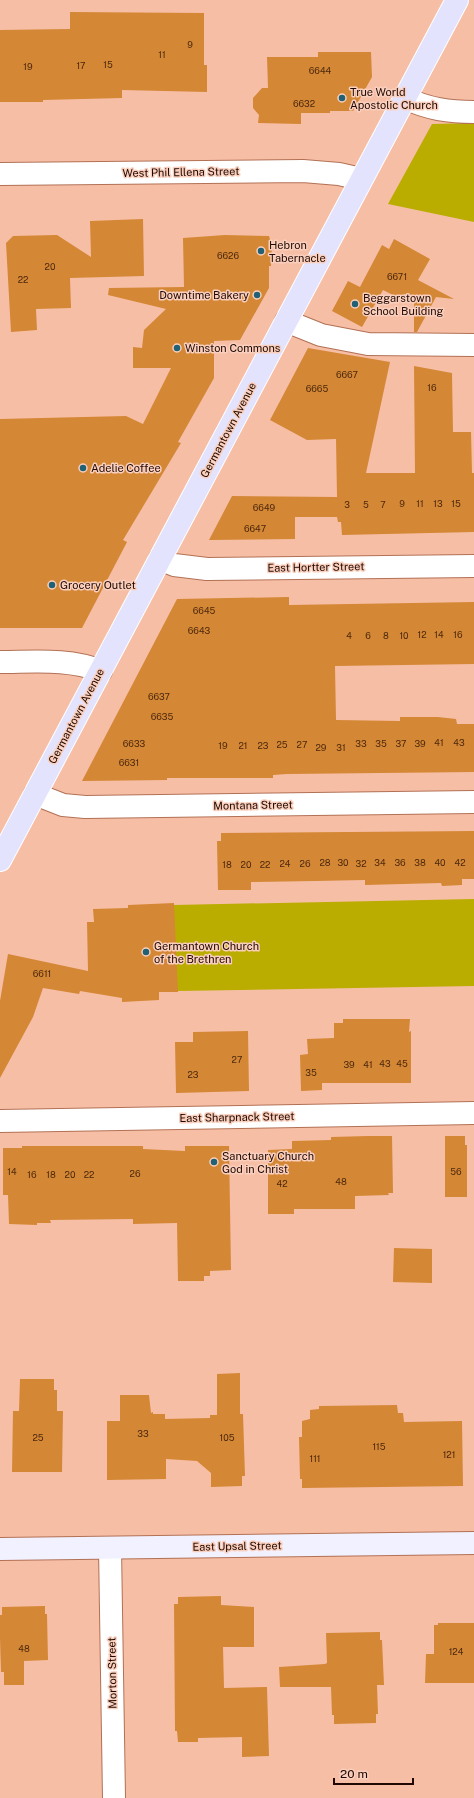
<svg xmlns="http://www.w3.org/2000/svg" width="474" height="1798" font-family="'Public Sans',sans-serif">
<rect width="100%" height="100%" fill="#f7bea6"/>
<!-- green -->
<path fill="#baad00" d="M474,123V222L388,204L432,124Z
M474,899V986L177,991L173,905Z"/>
<!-- building -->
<path fill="#d48734" d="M70,12L204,13V65H207V92L122,90V98L43,100V102H0V30L70,29Z
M318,52H371L372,77L353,111H330V113H301V124L258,123L259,115L253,108V98L262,88H268L267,57H318Z
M143,219L144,276L70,278L71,308L36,309L37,330L11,332L6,243L13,236L57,235L91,257L90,221Z
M225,235L269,236L272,246L271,266H269V288L240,340L214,341V378L178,442L181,443L123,540L127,542L82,628H0V419L126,416L143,424L171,368H133V347L142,348L144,330L166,309L108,295L109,288L184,287L183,238Z
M394,239L430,259L418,280L454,299L436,297L417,332H414V295L404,294L403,300L383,290L362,327L332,311L348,281L360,287L382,245L389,249Z
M308,348L390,362L366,473H415L414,366L452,373L453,432H471L472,473H474V532L342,535L341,522H338L337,517H295V539L209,540L232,496L337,497L336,439L307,440L270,420Z
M289,597V605L474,602V664L335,666L336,720L400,721V717H438L456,719L457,724H474V772L287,774L273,775V778H167V780L82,781L177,599Z
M474,831V879H462V885L442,886L441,883L365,885V880L315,881L251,882V890H218L217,841H221V833Z
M174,903L178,992H159V1000L122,1002V998L80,991L79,994L43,988L33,1017L0,1078V1001L8,954L88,971L87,922H94L93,909L128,908V905Z
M343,1019H410L409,1032L411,1031V1083H322V1090L301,1091L300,1055L308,1054L307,1039L334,1038V1023H343Z
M248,1031L249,1091L176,1093L175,1042H193V1032Z
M368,1136H392L393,1193H388L389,1195L355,1196V1209H294V1214H268V1150L292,1149V1141L331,1140V1137Z
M445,1136H465V1145H467V1197H445Z
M22,1146H143V1149L185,1151V1146H229L231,1270L210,1271V1276H204V1281H178L177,1223L133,1224V1219L50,1220L51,1223H37V1225L9,1224L8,1195H3V1148H22Z
M394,1248L432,1249V1283L393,1282Z
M240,1373V1414H243L245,1476H242V1486L211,1487V1473L197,1461L166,1459V1479L107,1480V1421H120V1395H149L151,1413L153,1412V1414H165V1419L210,1418V1415H217V1374Z
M20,1379H54V1390H57V1411H63L62,1472H12L13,1411H19Z
M397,1405L398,1413H403L404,1422L462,1421L463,1486L302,1488V1479H300L299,1437H302V1421L310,1419V1410L319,1409V1406Z
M221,1596V1605L254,1607V1647H223L224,1688L267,1687L269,1756L242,1757V1737L198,1738V1742H178L177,1731H175L174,1604H178V1597Z
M45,1606V1614H47L48,1660L24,1661V1685H4V1672H1L0,1638V1615H2V1607Z
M438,1623H474V1683H425L426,1654H434V1625H438Z
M380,1632V1640H382L384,1685H377L378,1714H376V1723L334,1724V1715H332L331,1687H280L279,1667L325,1664L327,1663L326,1633Z"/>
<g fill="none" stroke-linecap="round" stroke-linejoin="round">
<!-- street casing -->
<g stroke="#b27155" stroke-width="24">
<path id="street" d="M405,98C428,109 449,112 474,112
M0,174L303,171L339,174L361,179
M286,321L321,335L368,344L474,345
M160,559L174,565L207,569L474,566
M0,662C33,662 69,658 101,671
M35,794L63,805L85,807L474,802
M0,1121L474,1113
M110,1548L114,1798"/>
</g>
<!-- secondary casing -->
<g stroke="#b27155" stroke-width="24">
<path id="secondary" d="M0,1549L474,1543"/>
</g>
<!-- primary casing -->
<g stroke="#fff" stroke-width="24">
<path id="primary" d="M0,860L457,0"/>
</g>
<!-- street -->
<use href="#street" stroke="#fff" stroke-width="22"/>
<!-- secondary -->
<use href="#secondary" stroke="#f1f1ff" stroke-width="22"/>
<!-- primary -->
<use href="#primary" stroke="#e3e3fe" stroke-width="22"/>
</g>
<!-- markers -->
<g fill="#216176" stroke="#facfbd" stroke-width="1.5">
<circle cx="342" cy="98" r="4"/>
<circle cx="261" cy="251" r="4"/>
<circle cx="257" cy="295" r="4"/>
<circle cx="355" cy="304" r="4"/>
<circle cx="177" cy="348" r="4"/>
<circle cx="83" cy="468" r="4"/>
<circle cx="52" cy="585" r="4"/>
<circle cx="146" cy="952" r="4"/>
<circle cx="214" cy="1162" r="4"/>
</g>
<g text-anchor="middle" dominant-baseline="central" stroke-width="3" stroke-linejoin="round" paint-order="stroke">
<!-- number labels -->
<g font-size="9" fill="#4c280e">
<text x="190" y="44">9</text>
<text x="162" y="54">11</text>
<text x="108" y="64">15</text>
<text x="81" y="65">17</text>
<text x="28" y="66">19</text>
<text x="320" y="70">6644</text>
<text x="304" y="103">6632</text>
<text x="228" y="255">6626</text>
<text x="50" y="266">20</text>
<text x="397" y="276">6671</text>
<text x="23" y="279">22</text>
<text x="347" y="374">6667</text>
<text x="432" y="387">16</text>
<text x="317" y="388">6665</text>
<text x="402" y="503">9</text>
<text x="420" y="503">11</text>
<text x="438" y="503">13</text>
<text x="456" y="503">15</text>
<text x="347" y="504">3</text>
<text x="366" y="504">5</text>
<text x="383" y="504">7</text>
<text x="264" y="507">6649</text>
<text x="255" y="528">6647</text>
<text x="204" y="610">6645</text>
<text x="199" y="630">6643</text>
<text x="422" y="634">12</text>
<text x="439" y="634">14</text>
<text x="458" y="634">16</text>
<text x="349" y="635">4</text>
<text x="368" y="635">6</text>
<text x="386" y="635">8</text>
<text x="404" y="635">10</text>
<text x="159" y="696">6637</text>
<text x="162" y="716">6635</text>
<text x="439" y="742">41</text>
<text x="459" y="742">43</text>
<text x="134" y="743">6633</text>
<text x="361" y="743">33</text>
<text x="381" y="743">35</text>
<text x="401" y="743">37</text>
<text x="420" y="743">39</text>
<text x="282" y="744">25</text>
<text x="302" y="744">27</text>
<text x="223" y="745">19</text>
<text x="243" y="745">21</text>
<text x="263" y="745">23</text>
<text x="321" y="747">29</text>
<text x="341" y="747">31</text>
<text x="129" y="762">6631</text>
<text x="325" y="862">28</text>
<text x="343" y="862">30</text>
<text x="380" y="862">34</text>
<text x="400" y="862">36</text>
<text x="420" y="862">38</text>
<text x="440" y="862">40</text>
<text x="460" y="862">42</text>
<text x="285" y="863">24</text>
<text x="305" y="863">26</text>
<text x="361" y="863">32</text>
<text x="227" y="864">18</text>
<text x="246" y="864">20</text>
<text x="265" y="864">22</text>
<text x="42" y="973">6611</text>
<text x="237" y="1059">27</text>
<text x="385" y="1063">43</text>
<text x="402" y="1063">45</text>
<text x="349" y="1064">39</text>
<text x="368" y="1064">41</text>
<text x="311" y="1072">35</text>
<text x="193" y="1074">23</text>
<text x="12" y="1171">14</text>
<text x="456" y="1171">56</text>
<text x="135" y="1173">26</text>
<text x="32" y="1174">16</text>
<text x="51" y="1174">18</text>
<text x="70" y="1174">20</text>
<text x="89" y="1174">22</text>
<text x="341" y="1181">48</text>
<text x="282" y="1183">42</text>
<text x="143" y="1433">33</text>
<text x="38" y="1437">25</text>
<text x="227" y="1437">105</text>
<text x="379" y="1446">115</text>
<text x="449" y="1454">121</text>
<text x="315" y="1458">111</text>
<text x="24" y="1648">48</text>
<text x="456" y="1651">124</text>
</g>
<!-- poi labels -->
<g font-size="11" fill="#1f0801" stroke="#facfbd" text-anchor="start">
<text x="350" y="92">True World<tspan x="350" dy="13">Apostolic Church</tspan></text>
<text x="269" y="245">Hebron<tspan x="269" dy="13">Tabernacle</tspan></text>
<text x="249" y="295" text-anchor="end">Downtime Bakery</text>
<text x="363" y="298">Beggarstown<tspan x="363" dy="13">School Building</tspan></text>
<text x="185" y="348">Winston Commons</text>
<text x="91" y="468">Adelie Coffee</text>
<text x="60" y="585">Grocery Outlet</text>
<text x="154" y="946">Germantown Church<tspan x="154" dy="13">of the Brethren</tspan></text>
<text x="222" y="1156">Sanctuary Church<tspan x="222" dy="13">God in Christ</tspan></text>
</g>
<!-- street labels -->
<g font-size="11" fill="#1f0801" stroke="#facfbd">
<text transform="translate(181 172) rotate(-1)">West Phil Ellena Street</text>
<text transform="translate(228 430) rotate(-62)">Germantown Avenue</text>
<text transform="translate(316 567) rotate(-1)">East Hortter Street</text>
<text transform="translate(76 716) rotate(-62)">Germantown Avenue</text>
<text transform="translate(253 805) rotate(-1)">Montana Street</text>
<text transform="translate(237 1117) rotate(-1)">East Sharpnack Street</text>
<text transform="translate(237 1546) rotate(-1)">East Upsal Street</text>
<text transform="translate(112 1673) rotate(-91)">Morton Street</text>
</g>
</g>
<!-- scale -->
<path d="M334 1778v6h79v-6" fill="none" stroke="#1f0801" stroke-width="2"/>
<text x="340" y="1778" font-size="12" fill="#1f0801" stroke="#facfbd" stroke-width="3" paint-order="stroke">20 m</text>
</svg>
